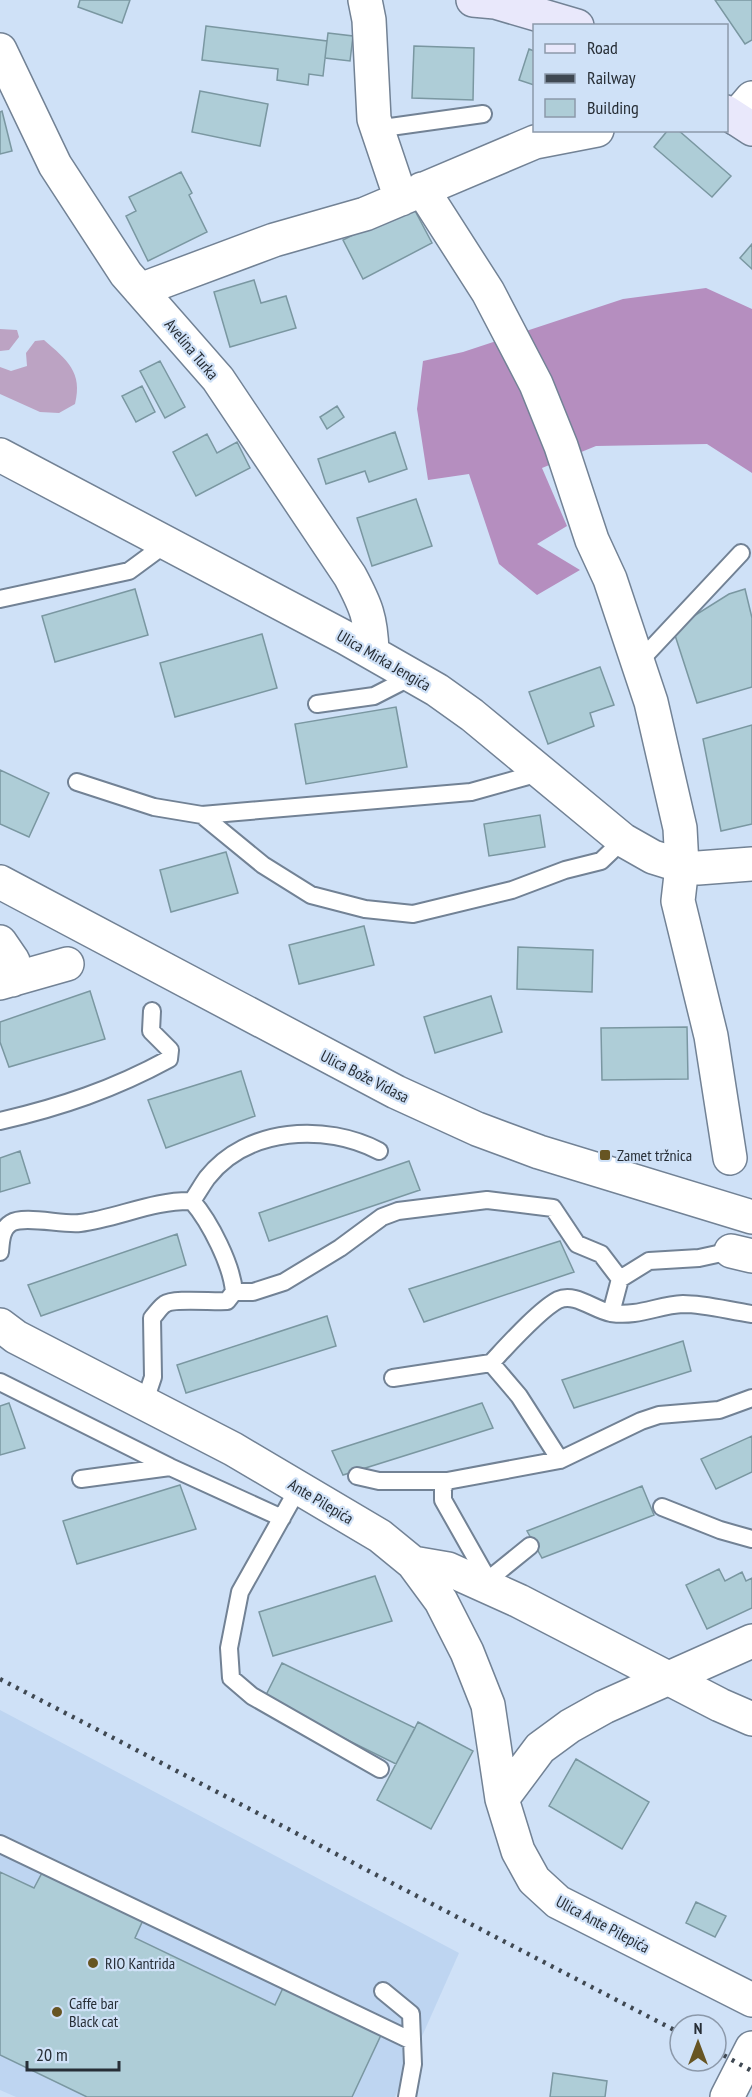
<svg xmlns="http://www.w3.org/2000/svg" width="752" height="2097" font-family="'PT Sans Narrow',sans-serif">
<rect width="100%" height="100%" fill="#cfe1f7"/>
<!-- built -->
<path fill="#bed5f1" d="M0,1710L459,1953L395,2097H16L0,2090Z"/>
<!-- green -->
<path fill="#bca3c3" d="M0,329L17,330L19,337L9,350L0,351Z
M44,340C67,360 83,372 75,404L59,413L40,412L0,394V367L11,371L27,366L26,353L35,341Z"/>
<!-- forest -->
<path fill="#b58ebf" d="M706,288L752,309V473L707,444L596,446L542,468L567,526L537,544L580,570L537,595L499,564L469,474L428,480L417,409L423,361L463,352L623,299Z"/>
<!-- building -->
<path fill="#aecdd7" stroke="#7a97a1" stroke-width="1.5" d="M80,0H130L122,23L78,7Z
M715,0H752V40L745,44Z
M206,26L327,41L323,76L309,74L308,85L277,80L278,69L202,60Z
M328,33L353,36L350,61L325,58Z
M414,46L474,48L473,100L412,98Z
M529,49L534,51V85L519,80Z
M200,91L268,104L260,146L192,132Z
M2,111L12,151L0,154V112Z
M668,130H678L731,176L712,197L654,147Z
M181,172L192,193L189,195L207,232L148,261L126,216L136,211L129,197Z
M412,205L432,243L363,279L343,240Z
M752,244V269L740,258Z
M254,280L261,303L286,296L296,328L230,347L214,292Z
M160,361L185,407L165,418L140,371Z
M142,386L155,412L136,422L122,396Z
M337,406L344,417L327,429L320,417Z
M395,432L407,469L369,482L365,471L326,484L318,459Z
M207,434L217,453L237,442L250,468L196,496L173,452Z
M416,499L432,546L372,566L357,518Z
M135,589L148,635L55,662L42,616Z
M745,589L752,618V687L697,703L673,629L729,594Z
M262,634L277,688L175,717L160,663Z
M600,667L614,705L590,713L594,726L548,744L529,692Z
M396,707L407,767L306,784L295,724Z
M752,725V824L721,831L703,739Z
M0,770L49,793L29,837L0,824Z
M540,815L545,847L489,856L484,824Z
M226,852L238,893L171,912L160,870Z
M364,926L374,965L299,984L289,945Z
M518,947L593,950L592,992L517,989Z
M90,991L105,1039L9,1067L0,1042V1022Z
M491,996L502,1032L435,1053L424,1017Z
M687,1027L688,1079L602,1080L601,1028Z
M241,1071L255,1116L166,1148L148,1100Z
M20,1151L30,1183L0,1192V1158Z
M409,1161L420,1190L269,1241L259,1213Z
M177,1234L186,1265L41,1316L28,1285Z
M560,1241L574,1272L424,1322L409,1289Z
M327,1316L336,1346L186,1393L177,1365Z
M683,1341L691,1371L574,1408L562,1380Z
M9,1403L25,1448L0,1455V1406Z
M482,1403L493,1428L343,1475L332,1451Z
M752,1436V1472L716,1489L701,1459Z
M180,1485L196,1529L77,1564L63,1521Z
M642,1486L654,1515L542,1558L527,1531Z
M719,1569L725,1581L742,1572L746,1581L752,1578V1608L707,1629L686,1585Z
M375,1576L392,1621L273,1656L259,1612Z
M282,1663L415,1728L396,1764L264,1699Z
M418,1722L473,1751L431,1829L377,1800Z
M576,1759L649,1802L622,1849L549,1806Z
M43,1871L143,1920L135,1938L275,2005L283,1988L381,2035L352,2097H87L0,2055V1872L34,1888Z
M696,1902L726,1916L715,1937L686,1923Z
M553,2073L607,2081L605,2097H550Z"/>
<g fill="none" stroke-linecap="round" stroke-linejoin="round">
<!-- service casing -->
<g stroke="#728295" stroke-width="20">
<path id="service" d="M376,129L483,114
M0,599L129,571L167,543
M637,664L741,553
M317,704L374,696L413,676
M77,782L154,807L202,815L471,792L539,773
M202,815L263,865L311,895L365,909L413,914L512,890L565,870L601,861L623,840
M0,1121C61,1107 114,1089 169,1059L170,1050L151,1031L152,1011
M192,1201C197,1194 202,1185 207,1178C247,1127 326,1123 379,1151
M0,1252C1,1242 1,1229 11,1223C24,1215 62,1225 80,1223C118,1218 154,1200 192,1201C210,1222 232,1265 234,1292L227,1301C213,1302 173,1298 165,1304C160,1307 156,1314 152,1318L153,1377L144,1404
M234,1292H253L284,1282L340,1248L382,1217L398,1211L487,1200L553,1208L577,1244L601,1254L620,1279L649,1261L699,1258L731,1251
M611,1313L620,1279
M393,1378L491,1363
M0,1382L170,1467L282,1518
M560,1460L519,1396L491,1363C507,1346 539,1310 558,1300C575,1292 594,1310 611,1313C639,1317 658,1305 683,1304C706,1304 730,1311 752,1314
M357,1476L379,1481H447
M81,1479L170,1467
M299,1487L240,1592L229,1648L231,1678L252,1696L380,1769
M662,1507L720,1530L752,1539
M488,1580L530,1546
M491,1585L443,1500V1488L447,1481L560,1460L641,1421L659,1415L719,1410L752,1398
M0,1844L412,2041
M383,1991L411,2014L413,2064L407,2097"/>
</g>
<!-- minor casing -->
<g stroke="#728295" stroke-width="36">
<path id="minor" d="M365,0L369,20L374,119L401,199
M0,50L55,165L126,274L218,379L350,576C366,606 371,618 372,652
M735,118L752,98
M422,189L488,292L536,384L561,446L592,540L610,579L651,702L680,828L682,866L678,901L711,1036L730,1158
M140,290L274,240L365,214L535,142L597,130
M0,455L346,638L437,690L472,715L623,840L653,857L682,866L698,868L752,864
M0,882L396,1092L477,1129L539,1152L752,1217
M0,942L13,961L12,980
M0,983L67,964
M731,1251L752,1256
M0,1325L16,1337L233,1449L380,1536L413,1563L441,1601L467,1652L488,1705L502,1799
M413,1563L448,1569L519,1601L720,1705L752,1719
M752,1641L604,1707L570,1726L540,1748L502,1799L518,1851L534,1880L558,1902L752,2000
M727,2097L752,2048"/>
</g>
<!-- secondary casing -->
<g stroke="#728295" stroke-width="36">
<path id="secondary" d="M473,0L495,2L577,26
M726,112L752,129"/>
</g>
<!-- service -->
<use href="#service" stroke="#fff" stroke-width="16"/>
<!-- minor -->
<use href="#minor" stroke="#fff" stroke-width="33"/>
<!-- secondary -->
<use href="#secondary" stroke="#e9e8fb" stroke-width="33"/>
<!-- rail -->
<path stroke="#3f4852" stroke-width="4.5" stroke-dasharray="3 6" stroke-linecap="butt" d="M0,1679L680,2033
M716,2051L752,2071"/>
</g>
<!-- markers -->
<g fill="#675523" stroke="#cfe1f7" stroke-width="2">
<rect x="599" y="1149" width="12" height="12" rx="3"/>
<circle cx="93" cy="1963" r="6"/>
<circle cx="57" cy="2012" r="6"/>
</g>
<g text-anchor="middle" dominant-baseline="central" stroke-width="4.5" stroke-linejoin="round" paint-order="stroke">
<!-- street labels -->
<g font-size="16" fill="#272e36" stroke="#cfe1f7">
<text transform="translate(192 349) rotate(50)">Avelina Turka</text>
<text transform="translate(384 660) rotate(30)">Ulica Mirka Jengića</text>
<text transform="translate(365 1076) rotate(27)">Ulica Bože Vidasa</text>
<text transform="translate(321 1501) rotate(31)">Ante Pilepića</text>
<text transform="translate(603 1924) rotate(28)">Ulica Ante Pilepića</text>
</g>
<!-- poi labels -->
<g font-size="16" fill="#272e36" stroke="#cfe1f7" text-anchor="start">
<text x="617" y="1155">Zamet tržnica</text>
<text x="105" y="1963">RIO Kantrida</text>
<text x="69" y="2003">Caffe bar<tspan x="69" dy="18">Black cat</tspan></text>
</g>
</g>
<!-- legend -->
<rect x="533" y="24" width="195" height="108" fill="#cfe1f7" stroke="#8c99aa" stroke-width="1.5"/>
<rect x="545" y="44" width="30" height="9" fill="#e9e8fb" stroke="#8c99aa" stroke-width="1.5"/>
<text x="587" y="54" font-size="18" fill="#272e36">Road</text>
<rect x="545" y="74" width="30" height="9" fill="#3f4852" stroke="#8c99aa" stroke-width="1.5"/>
<text x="587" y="84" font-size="18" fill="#272e36">Railway</text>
<rect x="545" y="99" width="30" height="18" fill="#aecdd7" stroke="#8c99aa" stroke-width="1.5"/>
<text x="587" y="114" font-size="18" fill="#272e36">Building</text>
<!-- north arrow -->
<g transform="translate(698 2043)"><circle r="28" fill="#cfe1f7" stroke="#8c99aa" stroke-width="1.5"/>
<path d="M0-4.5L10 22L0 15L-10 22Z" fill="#675523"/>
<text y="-9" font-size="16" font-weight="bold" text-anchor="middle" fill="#272e36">N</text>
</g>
<!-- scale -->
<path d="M27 2061v9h92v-9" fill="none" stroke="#272e36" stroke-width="3"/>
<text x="36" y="2061" font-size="18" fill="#272e36" stroke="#cfe1f7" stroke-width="4.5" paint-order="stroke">20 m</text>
</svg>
